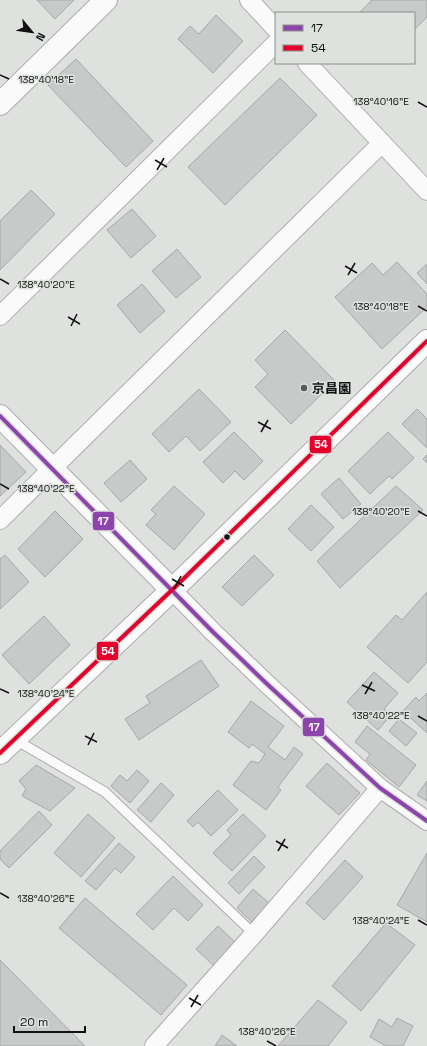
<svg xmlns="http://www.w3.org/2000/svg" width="427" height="1046" font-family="'Space Grotesk','Noto Sans JP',sans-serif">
<rect width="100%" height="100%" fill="#dfe1df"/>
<!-- building -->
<path fill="#c8cac9" stroke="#a6a8a7" d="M37,0H74L55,19Z
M372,0H427V17L414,30V13H359Z
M216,15L243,41L213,73L178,39L190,26L199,34Z
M76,59L153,141L126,167L48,85Z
M280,78L317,115L225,205L188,167Z
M31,190L55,214L0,270V221Z
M132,209L156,236L131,258L107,230Z
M177,249L201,277L176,298L152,271Z
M397,262L427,294V307L382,349L335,297L372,263L383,275Z
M427,264V284L417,273Z
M142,284L165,311L140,333L117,305Z
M285,330L335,381L291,424L255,387L268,374L255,360Z
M199,389L231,422L200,451L186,436L169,452L152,434Z
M417,409L427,419V448L402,424Z
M234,432L263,461L244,480L235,471L223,483L203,462Z
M388,432L414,458L392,479L389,476L370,494L348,471Z
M0,445L26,472L0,496Z
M427,455V463L423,459Z
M130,460L147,479L121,502L104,483Z
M339,478L361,504L343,519L321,494Z
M174,486L205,514L174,550L146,525L156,514L151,510Z
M396,486L423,510L340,588L317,561Z
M311,505L334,527L311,551L288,529Z
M55,511L83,539L45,577L18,549Z
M5,555L29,582L0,609V559Z
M254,555L274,575L242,606L222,587Z
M427,592V662L408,683L367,647L396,615L402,620Z
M44,616L70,645L29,684L2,655Z
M201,660L219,686L139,740L125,719L150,703L146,696Z
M374,672L398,693L384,709L391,715L378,730L347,702Z
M427,693V733L403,711L416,697L419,701Z
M251,701L284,726L268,747L285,760L294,747L303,754L278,787L281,790L266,810L233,785L251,761L259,763L265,754L252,744L249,748L228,732Z
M399,719L417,733L406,746L389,731Z
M367,726L416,765L399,787L366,760L370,754L355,742Z
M327,763L360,793L339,815L306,786Z
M36,765L75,788L50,811L22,796L26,789L19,781Z
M137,770L149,781L130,803L111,786L120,775L127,781Z
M427,781V801L417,795Z
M161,783L174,795L151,822L137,810Z
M218,790L238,810L211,836L198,822L193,827L187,821Z
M39,811L52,825L9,868L0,859V851Z
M88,814L115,838L81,877L54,853Z
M243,814L266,836L232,871L213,853L231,835L227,830Z
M119,843L135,857L121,873L115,868L96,890L85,881Z
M427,853V922L397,905Z
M254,856L265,867L239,894L228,883Z
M345,860L363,877L324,920L306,903Z
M173,876L203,905L188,921L174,908L153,930L136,914Z
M253,889L269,903L252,922L237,908Z
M85,898L187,985L161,1015L59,928Z
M386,923L415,945L361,1011L332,986Z
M218,926L236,943L214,966L196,949Z
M0,960L85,1046H0Z
M318,1000L347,1022L328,1046H278Z
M397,1018L413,1026L403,1046H386L370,1037L379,1019L392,1027Z
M222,1035L237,1046H215Z"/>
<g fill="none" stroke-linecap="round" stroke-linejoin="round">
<!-- service casing -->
<g stroke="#aaacaa" stroke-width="11">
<path id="service" d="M14,739L105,792L254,934"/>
</g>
<!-- minor casing -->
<g stroke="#aaacaa" stroke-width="20">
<path id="minor" d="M249,0L276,29
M307,63L427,191
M0,316L276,43
M0,520L382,143
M172,590L213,632L266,683L380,788L427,821
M154,1046L254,934L380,788"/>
</g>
<!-- tertiary casing -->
<g stroke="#aaacaa" stroke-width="24">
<path id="tertiary" d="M0,104L106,0
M0,416L172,590
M0,753L172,590L427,341"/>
</g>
<!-- service -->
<use href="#service" stroke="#fafafa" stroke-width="9"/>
<!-- minor -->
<use href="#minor" stroke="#fafafa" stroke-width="18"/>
<!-- tertiary -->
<use href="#tertiary" stroke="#fafafa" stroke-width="22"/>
<!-- bus-1 casing -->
<g stroke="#dee2de" stroke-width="7">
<path id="bus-1" d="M0,416L213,632L266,683L380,788L427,821"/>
</g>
<!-- bus-2 casing -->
<g stroke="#dee2de" stroke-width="7">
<path id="bus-2" d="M0,753L172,590L427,341"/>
</g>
<!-- bus-1 -->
<use href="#bus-1" stroke="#8e44ad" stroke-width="4"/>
<!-- bus-2 -->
<use href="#bus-2" stroke="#e4002b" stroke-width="4"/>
</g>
<!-- ticks -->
<path fill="none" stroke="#101110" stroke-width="1.5" d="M0,75L9,79M418,102L427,107M155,160L167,167M157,170L164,158M345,266L357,273M348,275L355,263M0,279L9,284M418,306L427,311M68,317L80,324M71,326L77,314M258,422L271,429M261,432L268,420M0,484L9,489M418,511L427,516M172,579L184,586M174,589L181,576M362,685L375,691M0,689L9,693M365,694L372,682M418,716L427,721M85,736L97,742M88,745L94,733M276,841L288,848M278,851L285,839M0,893L9,898M418,920L427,925M189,998L201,1005M191,1007L198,995M267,1041L276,1046"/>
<!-- markers -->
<circle fill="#585a58" stroke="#dee2de" stroke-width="1.5" cx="304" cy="388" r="4"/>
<circle fill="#101110" stroke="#dee2de" stroke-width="1.5" cx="227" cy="537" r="3.5"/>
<g text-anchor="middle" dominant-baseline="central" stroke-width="3" stroke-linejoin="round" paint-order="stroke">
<!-- poi labels -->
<g font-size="13" font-weight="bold" fill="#101110" stroke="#dee2de" text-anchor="start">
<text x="312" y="388">京昌園</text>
</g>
</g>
<g font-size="10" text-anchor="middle" fill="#101110" stroke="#dee2de" stroke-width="3" stroke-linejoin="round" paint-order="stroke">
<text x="46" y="83">138°40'18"E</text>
<text x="381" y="105">138°40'16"E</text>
<text x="46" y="288">138°40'20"E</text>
<text x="381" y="310">138°40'18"E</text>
<text x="46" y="492">138°40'22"E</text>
<text x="381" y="515">138°40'20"E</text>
<text x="46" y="697">138°40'24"E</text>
<text x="381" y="719">138°40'22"E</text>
<text x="46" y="902">138°40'26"E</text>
<text x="381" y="924">138°40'24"E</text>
<text x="267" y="1035">138°40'26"E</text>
</g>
<g stroke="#dee2de" stroke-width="1.5">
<rect x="309" y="435" width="23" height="19" rx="4" fill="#e4002b"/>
<rect x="92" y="511" width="23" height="20" rx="4" fill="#8e44ad"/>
<rect x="96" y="641" width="23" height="20" rx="4" fill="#e4002b"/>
<rect x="302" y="717" width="23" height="20" rx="4" fill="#8e44ad"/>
</g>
<g font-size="11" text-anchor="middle" font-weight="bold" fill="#fff">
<text x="321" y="448">54</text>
<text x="103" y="525">17</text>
<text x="108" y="655">54</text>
<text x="314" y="731">17</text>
</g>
<!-- legend -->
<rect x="275" y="12" width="140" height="52" fill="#dee2de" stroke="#8c8e8c"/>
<rect x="283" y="25" width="20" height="6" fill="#8e44ad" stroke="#8c8e8c"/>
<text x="311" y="32" font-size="12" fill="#101110">17</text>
<rect x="283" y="45" width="20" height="6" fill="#e4002b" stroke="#8c8e8c"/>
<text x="311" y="52" font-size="12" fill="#101110">54</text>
<!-- north arrow -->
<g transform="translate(32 32) rotate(119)" stroke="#dee2de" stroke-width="3" paint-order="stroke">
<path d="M0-3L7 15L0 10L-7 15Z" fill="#101110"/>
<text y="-6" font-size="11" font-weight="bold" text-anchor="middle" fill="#101110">N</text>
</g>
<!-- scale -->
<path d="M14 1026v6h71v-6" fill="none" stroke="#101110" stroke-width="2"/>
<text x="20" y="1026" font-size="12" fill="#101110" stroke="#dee2de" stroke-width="3" paint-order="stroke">20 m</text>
</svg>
